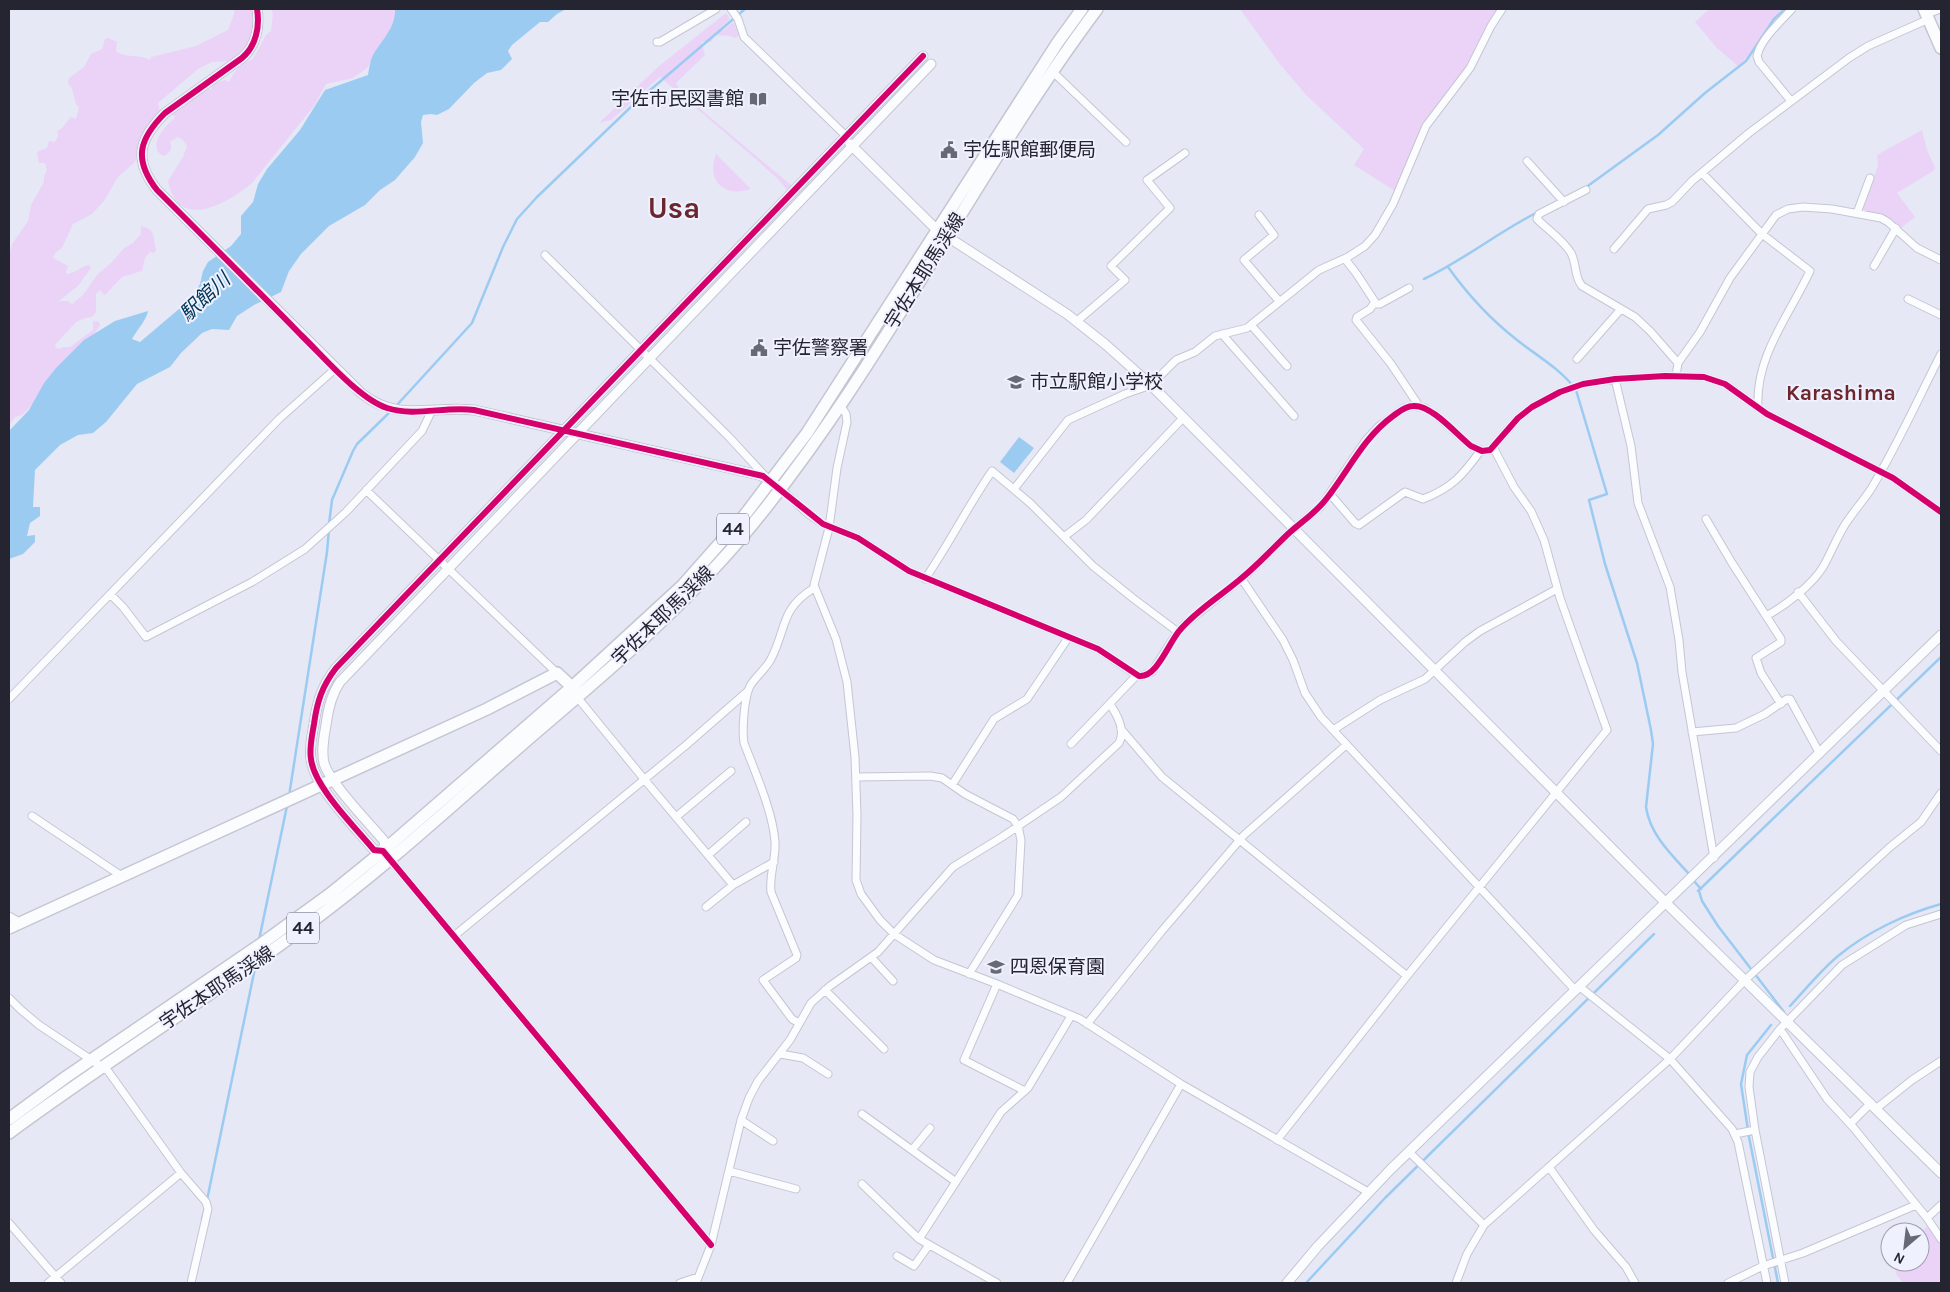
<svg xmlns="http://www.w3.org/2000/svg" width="1950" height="1292" font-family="Karla,'Noto Sans JP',sans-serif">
<rect width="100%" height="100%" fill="#e6e8f6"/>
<!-- green -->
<path fill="#ebd3f8" d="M234,9H251L257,20L256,35L236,56L229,61L212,62L198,69L158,103L162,121L147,136L142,150L134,163L118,177L104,201L92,214L73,224L62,248L56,252L53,258L68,266L66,272L67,274C76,273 81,266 89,265L91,268L78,286L59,301H68L72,304L83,295L97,275L112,262L124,248L133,243L141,234V226C157,229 153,240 156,250L154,253L150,252L145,258L142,271L122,277L106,294L104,295L100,290L96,294V312L92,317L85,318L76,322L55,345L56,348L59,349L63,347H70L93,330V322L96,321L99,322L100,325L95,333L32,405L22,415L15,417L9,425V257L12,244L28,221L31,205L44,182V176L47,170L45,163H39L37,153L39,151L47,148L49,141L55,142L58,136L57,131L62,128L71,117L76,119L79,107L76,104L72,89L68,83L69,78L84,67L91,54L102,49L105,39L108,38L117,42L116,51C126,59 138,53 150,60L151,57L196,46L228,30L234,14Z
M271,9H397V19L390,33L384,38L367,68L353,78L326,84L314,106L252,183C227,204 178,232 168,181L183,157L187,146L183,140L178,137L170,142C173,149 170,154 163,156C147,147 164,126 174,119L175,116L171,115L170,112L204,89H211L213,84L225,80L229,82C234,71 241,63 253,59L266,35L271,31L273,14Z
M1240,9H1498L1490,20L1462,74L1426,119L1395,191L1354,165L1364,149L1306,95L1279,63Z
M1709,9H1784C1764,24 1757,50 1738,66L1717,48L1695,22Z
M726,13L730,19L720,28L723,31L733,22L739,35L736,38L730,36L715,35L711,42H701L705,55L676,83L680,90L705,113L792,186L787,190L780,181L750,154L660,77L611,120L599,123L659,66Z
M1922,130L1927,150L1935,168L1933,171L1897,193L1915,217L1901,228L1883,216L1863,210L1878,165L1877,155Z
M716,154L751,189C724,198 706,181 716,154Z
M1928,1225L1941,1245V1283H1903L1896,1274L1894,1262H1920V1233Z"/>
<!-- water -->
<path fill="#9ccbf2" d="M395,9H566L557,14L548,22H540L512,45L508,51L512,59L501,70L487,73L474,83L449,109L437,115L431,114L423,115L421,122L423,143L415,157L395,180L380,190L365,205L329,226L301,254L289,271L281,292L254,305L237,316L229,330L212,329L202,333L181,353L170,367L137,384L106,422L93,433L78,435L60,445L35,470L33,507H40V516L30,523L27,536L35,535V542L23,554L9,559V431L29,410L44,383L56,368L84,340L115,321L148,311C147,319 137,330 132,339L140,342L192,298L200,284L203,271L208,262L231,246L241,234V216L253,202L258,184L267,169L300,130L325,90L368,75C369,68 370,61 373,55C382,40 396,27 395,9Z
M1019,437L1034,448L1014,473L1000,462Z"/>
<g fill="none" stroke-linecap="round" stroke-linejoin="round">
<!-- stream -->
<path stroke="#9ccbf2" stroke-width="2.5" d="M1585,188L1658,135L1705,93L1746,61L1774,19L1785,9
M1448,267C1468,295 1490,319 1517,340C1537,356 1561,369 1576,390L1607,494L1589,500L1605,564L1637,663L1651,730L1653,744L1646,807C1650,835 1672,855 1690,875
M1424,279C1464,260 1498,232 1538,212
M396,406L472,323L503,247L517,219L537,197L635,103L745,9
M329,524L332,500L353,451L357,444L392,410
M289,796L327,552L329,529
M1693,880L1701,889
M1698,891L1941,657
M1699,891L1702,901L1718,926L1784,1012
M259,940L287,806
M1790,1006C1806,989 1820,971 1838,956C1867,932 1905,914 1941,904
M1771,1025L1747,1055L1741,1084L1749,1137L1778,1283
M207,1200L255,968
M202,1219L205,1208
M1306,1283L1385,1198L1654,934"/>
<!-- minor casing -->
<g stroke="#c4c6d2" stroke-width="9">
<path id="minor" d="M731,9L738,19L744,37L846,136
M1927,14L1940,9
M657,42H660L716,9
M1053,72L1126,142
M1791,101L1759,62L1757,56C1761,39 1780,22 1792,9
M1527,161L1564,202
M1702,173L1762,234L1810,271C1789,316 1755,356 1758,408
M1586,190L1539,214L1537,219C1548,230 1563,240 1571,253C1577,264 1574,277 1582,286L1635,317L1650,331L1678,363
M1857,213L1870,178
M1259,215L1274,235L1244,260L1279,301
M1614,249L1648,209L1666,205L1672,202L1692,181L1749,133L1849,58L1868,46L1929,19
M545,255L729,437L766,477
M1345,259L1356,273L1375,302L1370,309L1357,317L1356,320L1391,364L1419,406
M1874,266L1896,228
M1908,299L1941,315
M1374,304H1380L1409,288
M1076,322L1125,280L1111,266L1170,208L1147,180L1185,153
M1251,325L1287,366
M1222,334L1294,416
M1577,359L1621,309
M1676,376L1678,363L1700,332L1730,278L1776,215L1788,209L1803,207L1832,209L1881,218L1888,222L1917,248L1941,260
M1615,379L1631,446L1638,503L1670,587L1679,640L1682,672L1714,858
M840,405L846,414L847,422L837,468L829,528L814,585L836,639L847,682L855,757L857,815L856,880L861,894L880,920L894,934L934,960L997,984L1080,1019L1181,1084L1368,1192
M780,488L807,513L823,524L858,538L909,571L1098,649L1135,674L1142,676L1152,672L1173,639L1184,625L1247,574L1287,535L1321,506L1366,440L1378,427L1404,408L1413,406L1425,408L1437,416L1471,446L1482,451L1490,450L1518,418L1532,407L1560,392L1583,384L1615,379L1665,376L1704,377L1725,384L1767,414L1893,478L1941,512
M1014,489L1068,420L1125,394L1151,385L1176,360L1195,352L1215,336L1247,328L1319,270L1348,257L1365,246L1375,235L1393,204L1426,126L1470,68L1491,26L1502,9
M366,490L557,673
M1330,494L1355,523L1359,525L1405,492L1423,499C1452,488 1463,475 1481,450
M1706,519L1732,563L1781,639V642L1756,658L1761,673L1781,704
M1065,536L1086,520L1184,417
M1241,578L1283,640L1293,660L1305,693L1321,717L1576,991
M925,579C949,544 968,506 992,471L1030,503L1093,566L1134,599L1178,632
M1798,592L1836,641L1941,751
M111,595L123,607L146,637L252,582L305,549L346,512L422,431L432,410
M1766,616C1785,606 1812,585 1823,567C1831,553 1837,537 1846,523C1854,511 1863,501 1871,489C1897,446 1918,399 1941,354
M577,697L644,779L733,885
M9,699L279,419L335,369
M1121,729L1162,777L1407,976
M1333,730L1380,700L1425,679L1465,642L1480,631L1557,589
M1692,732L1736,728L1765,714L1787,699H1790L1820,754
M1071,744L1137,675
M856,777L930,776L942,778L965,794L1013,819L1018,826L1021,840L1018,895L969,974
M952,785L994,719L1027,699L1068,638
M32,816L123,877
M676,817L731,771
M708,855L746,822
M388,857L711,1245
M706,907L733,885L774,862
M9,916L21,923
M454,936L685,746L748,691
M871,957L893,981
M997,984L964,1060L1025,1091
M1580,987L1670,1059L1732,1129L1738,1142L1767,1283
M825,990L884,1049
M9,998L20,1009L39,1025L108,1071L181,1173L206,1202L208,1209L191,1283
M799,1023L792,1019L763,980L796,958L797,955L771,892C769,875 776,859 775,842C773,812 755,772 744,743C742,730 744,698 750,686C756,676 766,669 771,659C787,628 780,609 814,588
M1087,1024L1161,932L1244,835L1346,745
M1780,1029L1827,1099L1853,1127L1927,1218L1941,1239
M780,1054L803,1058L828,1074
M1877,1108L1912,1080L1941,1061
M862,1114L956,1182
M741,1120L773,1141
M1850,1124L1871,1103
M1755,1130L1785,1283
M1735,1134L1755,1130L1749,1087L1750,1072L1758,1057L1780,1029L1842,965L1906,925L1941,914
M1277,1140L1407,976L1607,730L1560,598L1544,540L1531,511L1514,487L1493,447
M912,1150L930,1128
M1409,1152L1484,1225
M1549,1167L1594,1230L1626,1267L1635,1283
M729,1171L796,1189
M862,1184L919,1239L997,1283
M1927,1218L1941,1205
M9,1223L61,1283
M919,1239L1001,1112L1028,1088L1071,1016
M897,1256L914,1266L929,1245
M48,1283L181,1173
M680,1283L698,1277
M696,1283L711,1245L741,1120L749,1098L758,1081L790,1040L811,1003L830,986L878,952L953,867L1002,837L1061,797L1119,743C1126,730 1117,715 1110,704
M1067,1283L1181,1084
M1456,1283L1467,1254L1484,1225L1670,1059L1745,980L1890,847L1921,822L1941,793
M1728,1283L1763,1266L1803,1253L1916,1205"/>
</g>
<!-- tertiary casing -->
<g stroke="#c4c6d2" stroke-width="11">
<path id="tertiary" d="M257,9C260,27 256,46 242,58L165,113C139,139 133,159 157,190L361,393C398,423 432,405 474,410L759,475L766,478L780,488
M923,56L336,668C322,686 317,702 314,724C312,736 309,748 311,759C314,787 356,828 374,850L383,851L385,842C371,825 329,782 324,763C321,751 324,737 326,725C328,709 331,695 340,682L931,64
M850,144L937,230L1067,314L1105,344L1151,385L1666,903L1941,1173
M1287,1283L1318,1246L1390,1170L1941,635"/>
</g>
<!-- primary casing -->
<g stroke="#c4c6d2" stroke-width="14">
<path id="primary" d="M9,928L487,709L557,673L572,687L576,693
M9,1119L66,1077L264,942L330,894L383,851L572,687L683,585L744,516L807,433L1058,42L1082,9
M9,1133C105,1062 207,999 303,928C384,869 458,800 534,734C607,672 680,610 742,537C879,374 970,179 1097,9"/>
</g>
<!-- trunk casing -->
<g stroke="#c4c6d2" stroke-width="14">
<path id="trunk" d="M1924,9L1941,48"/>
</g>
<!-- minor -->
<use href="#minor" stroke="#fbfcfe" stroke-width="7"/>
<!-- tertiary -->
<use href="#tertiary" stroke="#fbfcfe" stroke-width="9"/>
<!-- primary -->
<use href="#primary" stroke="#fbfcfe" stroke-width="11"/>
<!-- trunk -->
<use href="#trunk" stroke="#fbfcfe" stroke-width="11"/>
<!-- cycleway casing -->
<g stroke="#eff1fe" stroke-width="9">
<path id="cycleway" d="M257,9C260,27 256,46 242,58L165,113C139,139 133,159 157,190C205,238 253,286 301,335C323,356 359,399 387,408C415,417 445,406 474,410L763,476L823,524L858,538L909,571L1098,649L1139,676C1157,678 1169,642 1180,630C1196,611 1219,597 1238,581C1256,567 1271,550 1288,534C1301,522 1316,513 1327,498C1349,470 1363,438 1393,416C1399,412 1405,406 1413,406C1431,404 1457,435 1471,446L1482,451L1490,450L1518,418L1532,407L1560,392L1583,384L1615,379L1665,376L1704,377L1725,384L1767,414L1893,478L1941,512
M711,1245L383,851L374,850C356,828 314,787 311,759C309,748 312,736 314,724C317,702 322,686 336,668L923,56"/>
</g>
<!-- cycleway -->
<use href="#cycleway" stroke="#d6006c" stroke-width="6"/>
</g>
<!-- icons -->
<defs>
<g id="library-bare" transform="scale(1.35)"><path d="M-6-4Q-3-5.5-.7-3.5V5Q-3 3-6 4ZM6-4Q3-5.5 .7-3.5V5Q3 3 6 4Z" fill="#686976" stroke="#eff1fe" stroke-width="2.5" paint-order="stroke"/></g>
<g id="civic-bare" transform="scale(1.35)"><path d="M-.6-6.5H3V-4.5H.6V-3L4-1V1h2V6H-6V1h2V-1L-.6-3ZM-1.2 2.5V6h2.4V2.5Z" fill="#686976" stroke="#eff1fe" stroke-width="2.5" paint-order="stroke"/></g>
<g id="school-bare" transform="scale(1.35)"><path d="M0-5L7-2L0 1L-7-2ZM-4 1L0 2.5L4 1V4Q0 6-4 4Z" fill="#686976" stroke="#eff1fe" stroke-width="2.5" paint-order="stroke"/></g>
</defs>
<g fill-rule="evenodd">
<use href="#library-bare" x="758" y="99"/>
<use href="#civic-bare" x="949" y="150"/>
<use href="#civic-bare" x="759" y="348"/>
<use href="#school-bare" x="1016" y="382"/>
<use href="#school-bare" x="996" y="967"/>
</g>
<g text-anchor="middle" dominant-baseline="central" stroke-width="4" stroke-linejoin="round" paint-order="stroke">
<!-- shield labels -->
<g fill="#eff1fe" stroke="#61626e" stroke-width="1">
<rect x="717" y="513.5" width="32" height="31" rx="4"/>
<rect x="287" y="912.5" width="32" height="31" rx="4"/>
</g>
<g font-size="18" font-weight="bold" fill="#242531">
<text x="733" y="529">44</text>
<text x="303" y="928">44</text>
</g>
<!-- poi labels -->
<g font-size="19" fill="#242531" stroke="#eff1fe" text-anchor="start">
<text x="744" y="99" text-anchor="end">宇佐市民図書館</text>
<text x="963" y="150">宇佐駅館郵便局</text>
<text x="773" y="348">宇佐警察署</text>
<text x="1030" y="382">市立駅館小学校</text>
<text x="1010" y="967">四恩保育園</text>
</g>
<!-- street labels -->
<g font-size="19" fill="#242531" stroke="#eff1fe">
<text transform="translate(925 271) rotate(-58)">宇佐本耶馬渓線</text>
<text transform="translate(663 616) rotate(-44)">宇佐本耶馬渓線</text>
<text transform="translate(217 988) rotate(-34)">宇佐本耶馬渓線</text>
</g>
<!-- water labels -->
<g font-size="20" font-style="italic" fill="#003454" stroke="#eff1fe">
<text transform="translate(205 297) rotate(-43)">駅館川</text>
</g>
<!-- quarter labels -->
<g font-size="21" font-weight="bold" fill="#6c262d" stroke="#eff1fe">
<text x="1841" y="393">Karashima</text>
</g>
<!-- town labels -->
<g font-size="29" font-weight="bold" fill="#6c262d" stroke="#eff1fe">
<text x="674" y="208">Usa</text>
</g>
</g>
<!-- border -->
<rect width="1950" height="1292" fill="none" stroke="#242531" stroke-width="20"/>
<!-- north arrow -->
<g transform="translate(1905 1247) rotate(208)"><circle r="24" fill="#eff1fe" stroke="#9e9fac"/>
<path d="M0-4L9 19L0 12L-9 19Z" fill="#686976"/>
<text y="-8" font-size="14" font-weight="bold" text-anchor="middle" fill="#242531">N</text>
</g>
</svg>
